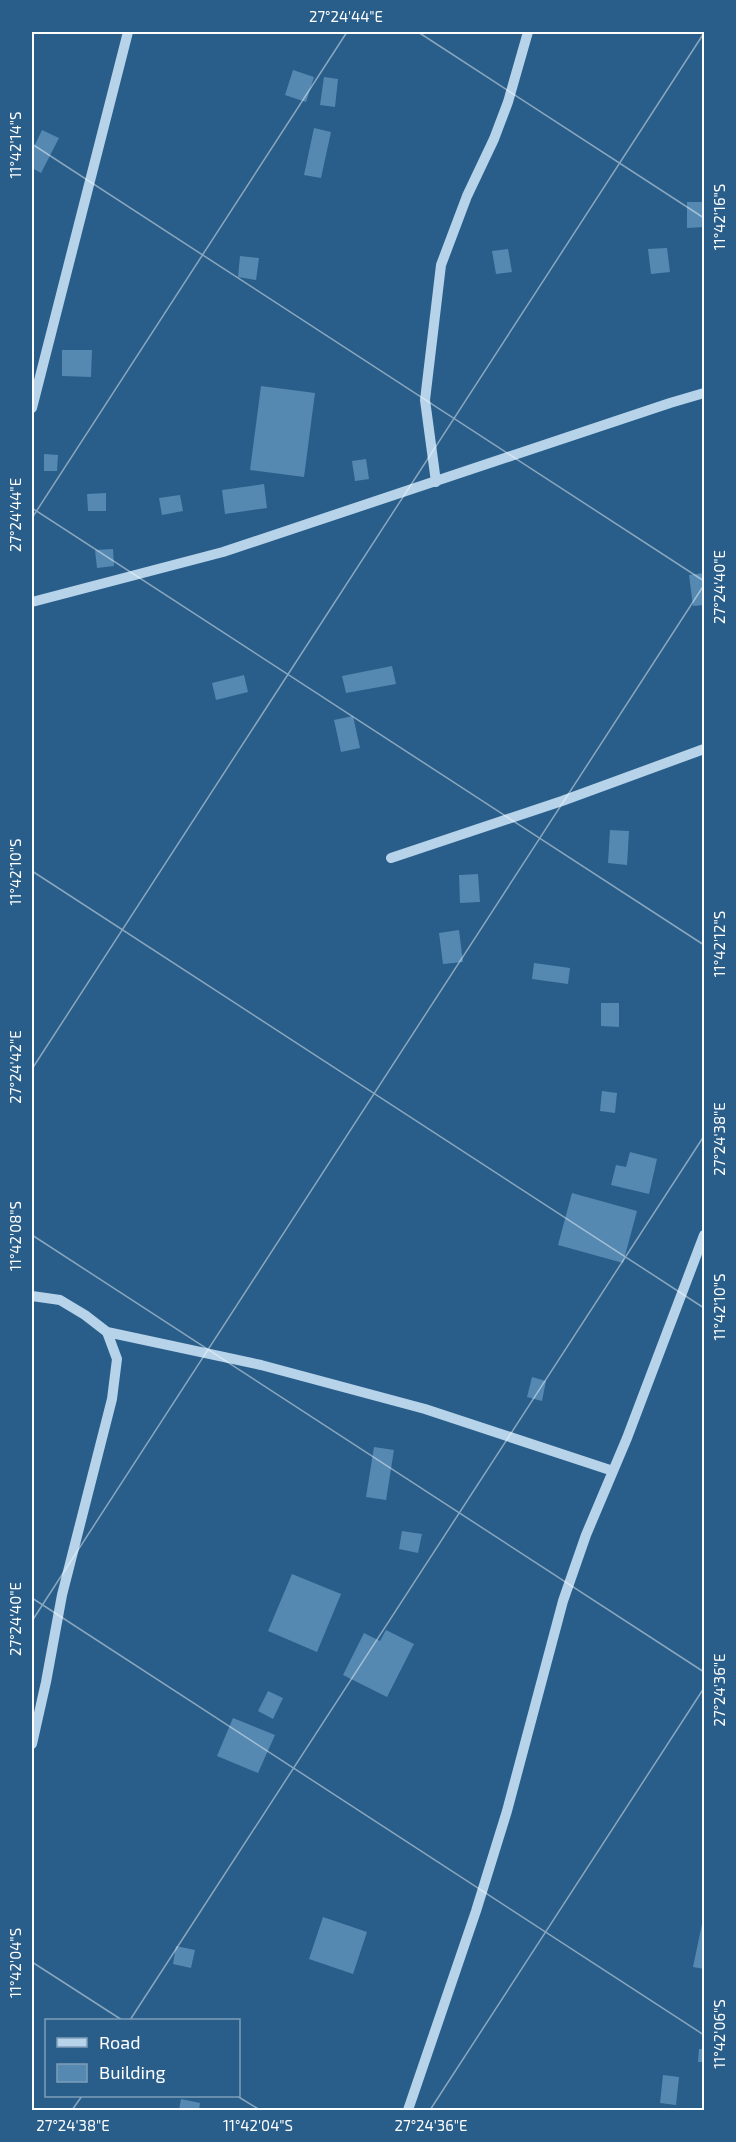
<svg xmlns="http://www.w3.org/2000/svg" width="736" height="2142" font-family="'Exo 2',sans-serif">
<rect width="100%" height="100%" fill="#295e8a"/>
<!-- building -->
<path fill="#5589b2" d="M293,70L314,77L306,102L285,95Z
M324,77L338,79L335,107L320,105Z
M314,128L331,132L321,178L304,175Z
M42,130L59,138L41,173L32,168V151Z
M687,202H704V227L687,228Z
M667,248L670,272L651,274L648,249Z
M508,249L512,272L496,274L492,251Z
M240,256L259,258L256,280L238,277Z
M62,350H92L91,377L62,376Z
M261,386L315,393L304,477L250,470Z
M44,454L58,455L57,471H44Z
M366,459L369,479L355,481L352,461Z
M264,484L267,508L225,514L222,490Z
M106,493V511H88L87,494Z
M180,495L183,511L162,515L159,498Z
M113,549L114,566L97,568L95,550Z
M704,573V605L693,606L689,575Z
M392,666L396,684L346,693L342,676Z
M244,675L248,692L216,700L212,683Z
M353,716L360,748L341,752L334,720Z
M610,830L629,831L627,865L608,863Z
M478,874L480,902L460,903L459,875Z
M459,930L463,962L443,964L439,933Z
M534,963L570,968L568,984L532,979Z
M601,1003H619V1027L601,1026Z
M602,1091L617,1093L615,1113L600,1111Z
M630,1152L657,1159L649,1194L611,1185L616,1165L626,1167Z
M572,1193L637,1211L623,1263L558,1245Z
M532,1377L546,1381L542,1401L527,1397Z
M374,1447L394,1450L386,1500L366,1497Z
M402,1531L422,1534L418,1553L399,1549Z
M292,1574L341,1594L317,1652L268,1631Z
M386,1630L414,1644L387,1697L343,1675L364,1633L380,1641Z
M268,1691L283,1698L273,1719L258,1711Z
M233,1718L275,1735L258,1773L217,1756Z
M323,1917L367,1932L353,1974L309,1959Z
M702,1924H704V1969L693,1967Z
M176,1946L195,1950L191,1968L173,1964Z
M699,2049H704V2062H698Z
M663,2075L679,2077L676,2105L660,2103Z
M181,2099L200,2103L199,2110H179Z"/>
<g fill="none" stroke-linecap="round" stroke-linejoin="round">
<!-- minor -->
<path stroke="#b7d3e9" stroke-width="10" d="M32,408L128,32
M436,482L425,400L441,265L467,196L494,139L508,102L528,32
M32,602L223,552L670,403L704,393
M391,858L562,801L704,749
M32,1296L60,1300L85,1315L107,1332L117,1359L112,1399L62,1595L46,1682L32,1744
M107,1332L261,1365L425,1409L613,1471
M408,2110L476,1911L507,1811L563,1601L586,1535L627,1438L704,1235"/>
</g>
<!-- ticks -->
<path fill="none" stroke="#fff" stroke-width="1.5" stroke-opacity="0.45" d="M418,32L704,218M32,144L704,581M32,508L704,945M32,518L347,32M32,871L704,1308M32,1069L704,33M32,1235L704,1672M32,1598L704,2035M32,1621L704,585M32,1962L122,2020M130,2020L704,1136M237,2096L260,2110M72,2110L82,2096M430,2110L704,1688"/>
<!-- border -->
<rect width="736" height="2142" fill="none" stroke="#295e8a" stroke-width="66"/>
<!-- legend -->
<rect x="45" y="2019" width="195" height="78" fill="#295e8a" stroke="#7f9eb9" stroke-width="1.5"/>
<rect x="57" y="2038" width="30" height="9" fill="#b7d3e9" stroke="#7f9eb9" stroke-width="1.5"/>
<text x="99" y="2049" font-size="18" fill="#ffffff">Road</text>
<rect x="57" y="2064" width="30" height="18" fill="#5589b2" stroke="#7f9eb9" stroke-width="1.5"/>
<text x="99" y="2079" font-size="18" fill="#ffffff">Building</text>
<rect x="33" y="33" width="670" height="2076" fill="none" stroke="#fff" stroke-width="2"/>
<g font-size="15" text-anchor="middle" fill="#fff">
<text x="346" y="22">27°24'44"E</text>
<text transform="translate(16 145) rotate(-90)" y="5">11°42'14"S</text>
<text transform="translate(720 217) rotate(-90)" y="5">11°42'16"S</text>
<text transform="translate(16 515) rotate(-90)" y="5">27°24'44"E</text>
<text transform="translate(720 587) rotate(-90)" y="5">27°24'40"E</text>
<text transform="translate(16 872) rotate(-90)" y="5">11°42'10"S</text>
<text transform="translate(720 944) rotate(-90)" y="5">11°42'12"S</text>
<text transform="translate(16 1067) rotate(-90)" y="5">27°24'42"E</text>
<text transform="translate(720 1139) rotate(-90)" y="5">27°24'38"E</text>
<text transform="translate(16 1236) rotate(-90)" y="5">11°42'08"S</text>
<text transform="translate(720 1307) rotate(-90)" y="5">11°42'10"S</text>
<text transform="translate(16 1619) rotate(-90)" y="5">27°24'40"E</text>
<text transform="translate(720 1690) rotate(-90)" y="5">27°24'36"E</text>
<text transform="translate(16 1963) rotate(-90)" y="5">11°42'04"S</text>
<text transform="translate(720 2034) rotate(-90)" y="5">11°42'06"S</text>
<text x="73" y="2131">27°24'38"E</text>
<text x="258" y="2131">11°42'04"S</text>
<text x="431" y="2131">27°24'36"E</text>
</g>
</svg>
